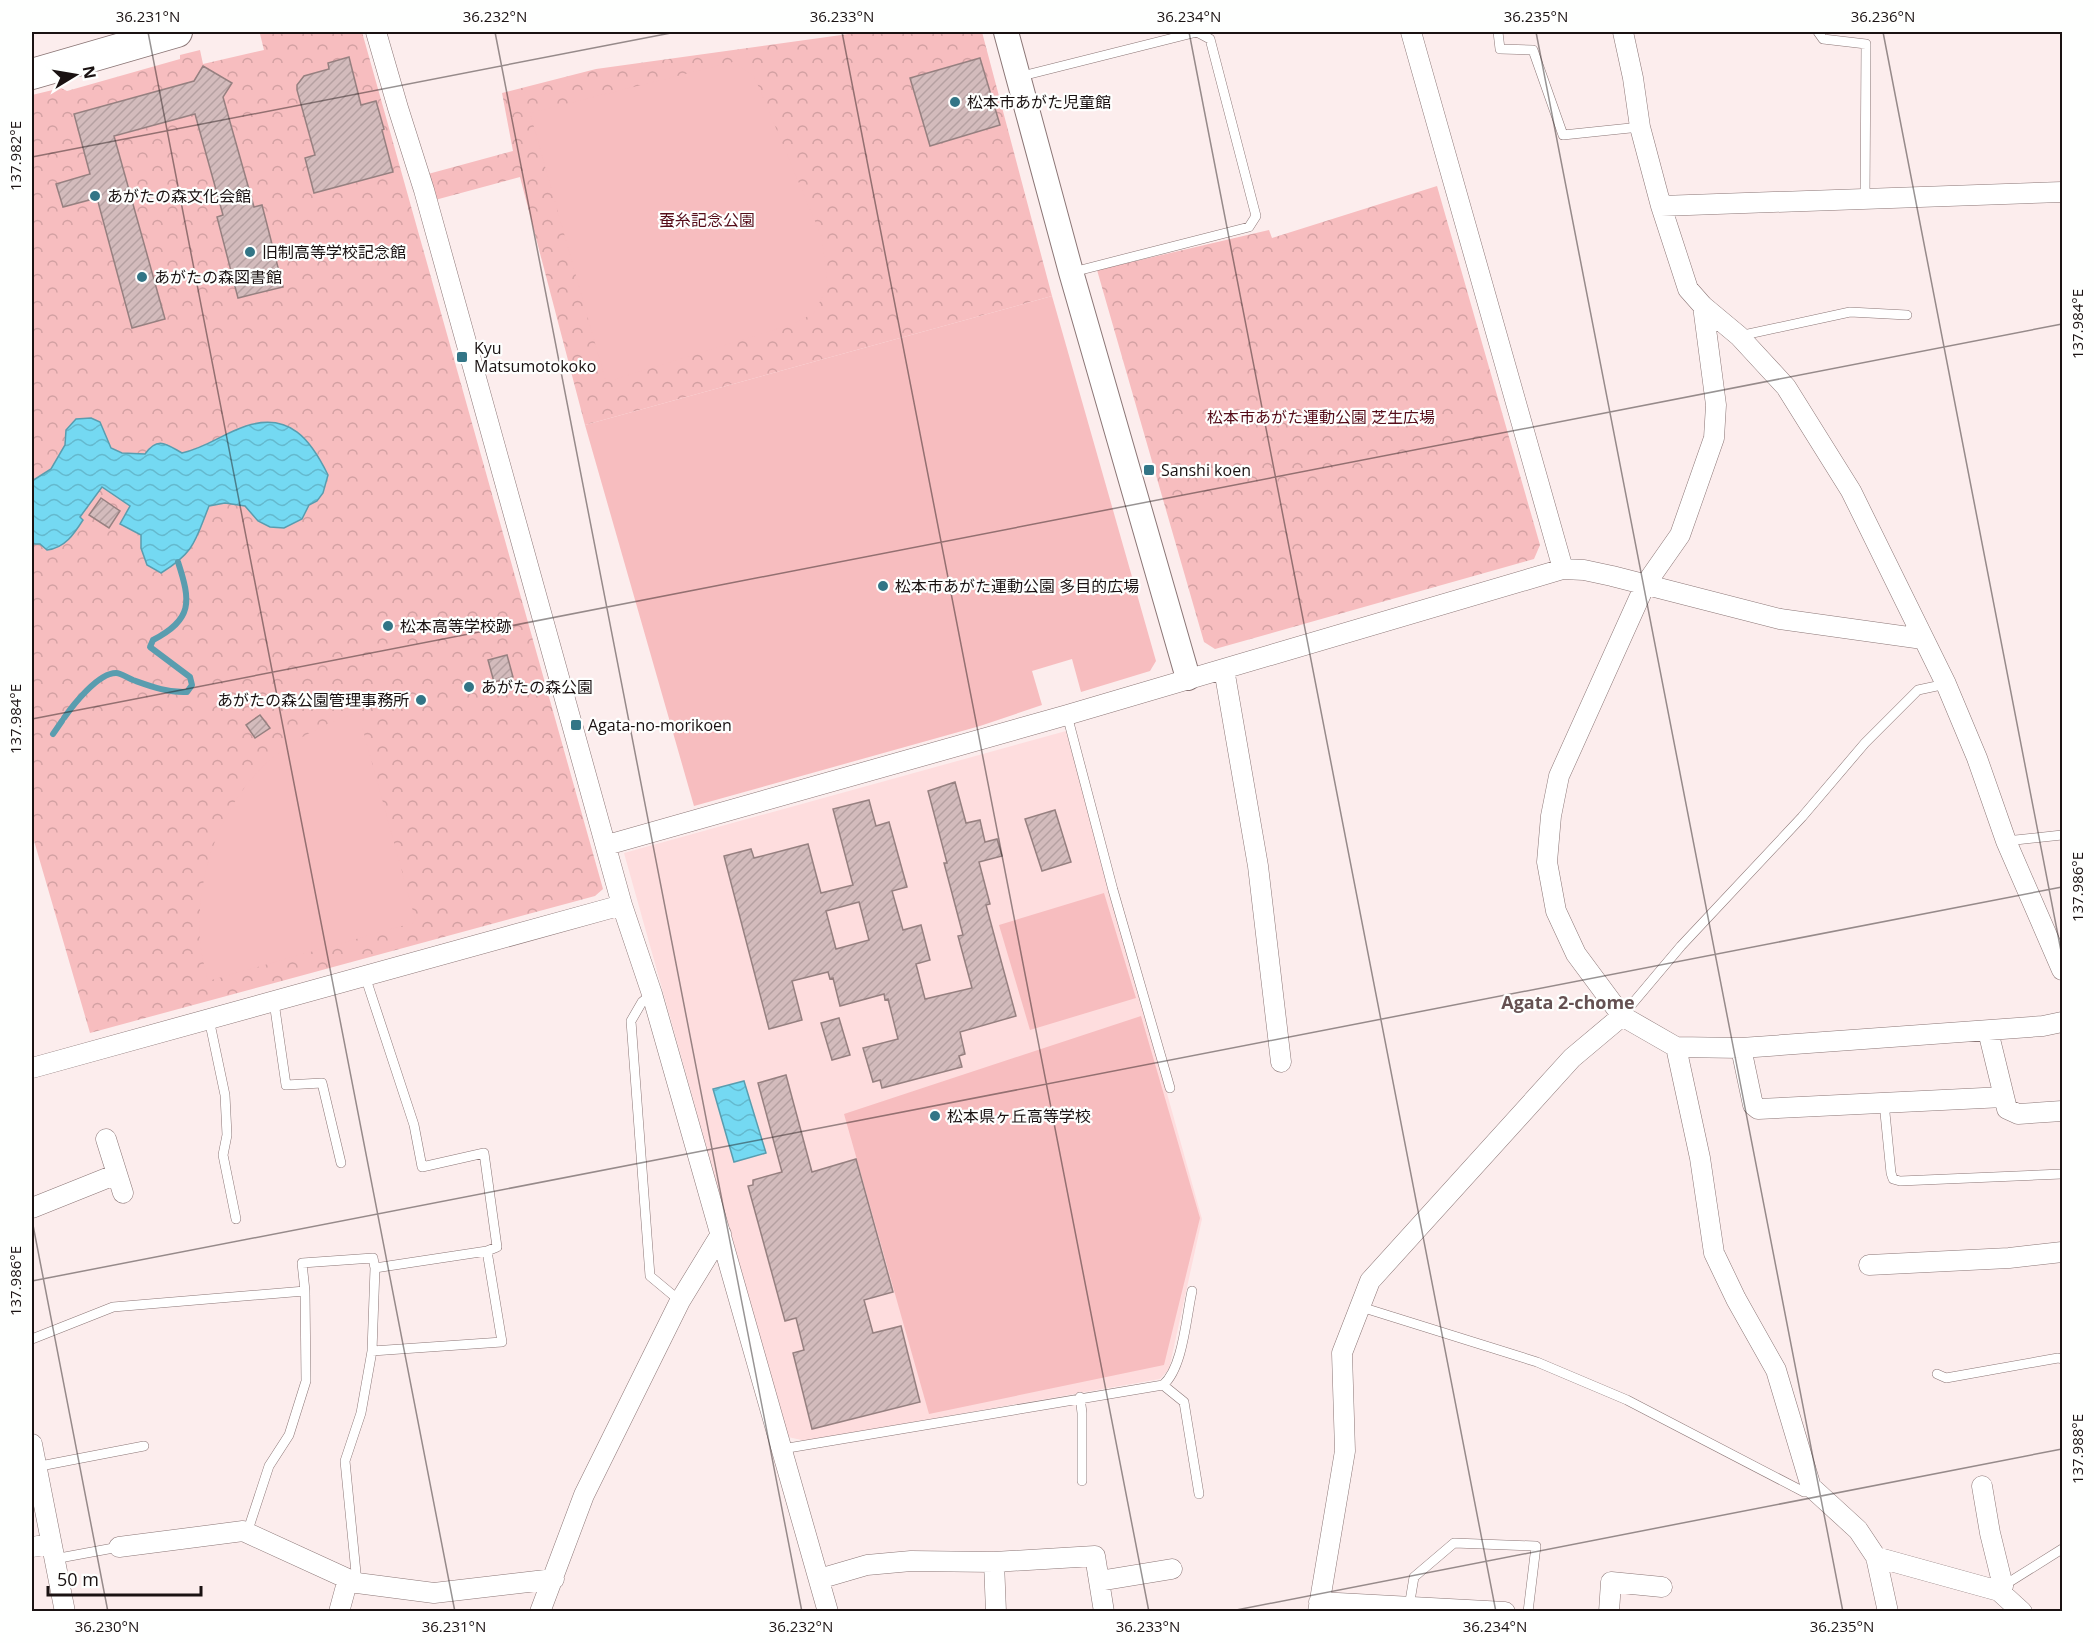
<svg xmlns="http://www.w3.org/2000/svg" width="2094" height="1643" font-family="'Open Sans','Noto Sans JP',sans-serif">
<defs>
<pattern id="park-crowns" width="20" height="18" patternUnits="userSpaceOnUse" patternTransform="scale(1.5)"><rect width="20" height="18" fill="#f7bdbf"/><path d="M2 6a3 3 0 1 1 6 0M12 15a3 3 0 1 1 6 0" fill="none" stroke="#d3a1a3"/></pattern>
<pattern id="water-waves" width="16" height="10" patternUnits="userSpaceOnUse" patternTransform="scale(1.5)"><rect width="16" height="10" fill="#74d9f2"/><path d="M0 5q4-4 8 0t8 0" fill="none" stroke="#64b9ce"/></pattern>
<pattern id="building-hatch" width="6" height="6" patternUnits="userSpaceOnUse" patternTransform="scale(1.5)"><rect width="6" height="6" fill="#d3bbbc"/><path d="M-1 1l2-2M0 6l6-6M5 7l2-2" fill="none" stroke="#b5a0a1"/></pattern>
</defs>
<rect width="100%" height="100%" fill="#fceded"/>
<!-- built -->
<path fill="#feddde" d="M1066,731L1202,1219L1169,1369L1160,1379L806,1441L788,1437L624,853Z"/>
<!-- park -->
<path fill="url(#park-crowns)" d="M270,32H362L603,889L595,896L90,1033L32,834V95L61,88L67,91L180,59V55L200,50L203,64L264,50L260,34Z
M863,32H982L1052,296L585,425L520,177L435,200L428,174L513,151L502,93L596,69Z
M1437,186L1540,545L1534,559L1215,649L1204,642L1097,270L1269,230L1272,238Z"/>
<!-- pitch -->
<path fill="#f7bdbf" d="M733,62L754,76L822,238L828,286L814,313L793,324L606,382L530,113Z
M1052,296L1156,661L1150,671L1081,692L1072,659L1032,671L1042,705L980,726L694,806L585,425Z
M358,712L416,922L208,981C205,968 201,954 200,941C195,868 226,788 288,746C310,731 333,721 358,712Z
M1104,893L1136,998L1030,1030L999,925Z
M1141,1016L1200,1218L1164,1365L929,1414L844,1114Z"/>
<!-- water -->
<path fill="url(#water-waves)" stroke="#599daf" stroke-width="1.5" d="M91,418L100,422L111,448L122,453L145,454C158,436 166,444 182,453C206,448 224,433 246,426C290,412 311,440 328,475L323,493L317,501L309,505L302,519L284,528L270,527L258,521L245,506L225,503L209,506C195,541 195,552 161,573L147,565L141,548V535L120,524L130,506L102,487L80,517L83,520C74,534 65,548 47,550L40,544H34L32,539V481L51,469L65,445L66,430L76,419Z
M744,1081L766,1153L734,1162L713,1089Z"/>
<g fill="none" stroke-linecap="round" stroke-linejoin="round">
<!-- stream -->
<path stroke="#599daf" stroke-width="6" d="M64,718C73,705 98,673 116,673C121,673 128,678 133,680C150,686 168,693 187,692L192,685L190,677L150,647L153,640C193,619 191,602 178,562
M53,734L62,721"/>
</g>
<!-- building -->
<path fill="url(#building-hatch)" stroke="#968080" stroke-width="1.5" fill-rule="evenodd" d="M349,57L361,105L376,101L384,129L382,130L393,172L314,193L305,158L315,155L297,90V85L304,76L329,69L328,63Z
M980,58L1000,125L930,146L910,78Z
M203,66L232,83L223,97L254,207L262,205L283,287L238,298L217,217L223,215L195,114L114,136L165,319L132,328L97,198L63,207L56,184L90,174L74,114L194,81Z
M101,498L120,511L109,528L89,515Z
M507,655L513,677L494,682L488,660Z
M260,715L270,728L255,738L246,725Z
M955,782L966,823L980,820L985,842L997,839L1002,856L979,862L990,904L986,905L1016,1016L960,1032L965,1054L959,1056L962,1067L882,1088L880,1080L873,1082L863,1048L898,1039L888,999L885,1000L884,994L840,1006L833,978L830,979L828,972L792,981L802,1020L769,1029L724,856L751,849L754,858L808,844L821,893L853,885L833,809L869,800L876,826L889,822L907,887L892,891L903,930L921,925L930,960L916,964L925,999L972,988L958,936L963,935L944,863H947L928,791ZM859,902L869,940L836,949L826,911Z
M1055,810L1071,862L1042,871L1025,819Z
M839,1018L850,1055L832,1060L821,1023Z
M786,1075L812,1172L856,1159L893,1292L864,1300L873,1333L901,1326L920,1402L812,1429L793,1353L804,1350L796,1318L785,1321L748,1186L753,1185V1180L782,1172L758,1083Z"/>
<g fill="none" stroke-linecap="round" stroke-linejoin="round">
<!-- service casing -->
<g stroke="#8b7676" stroke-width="10">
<path id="service" d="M1498,32L1500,49L1533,50L1563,135L1640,127
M1818,32L1823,39L1866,44L1865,199
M1018,77L1197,32L1210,39L1256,216L1249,227L1073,272
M1739,336L1850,312L1907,315
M1067,715L1113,890L1170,1088
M2006,841L2062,835
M652,994L642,1002L631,1021L650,1276L680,1301
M274,1002L286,1085L322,1083L341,1163
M1622,1016L1681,946L1802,817L1865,743L1918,690L1946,684
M209,1019L225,1095L227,1135L223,1155L236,1219
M1884,1103L1891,1173L1893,1179L1900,1181L2062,1174
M1361,1307L1537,1362L1627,1400L1804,1492L1811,1487
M32,1339L113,1307L305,1291
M372,1351L375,1268L487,1251
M1937,1374L1946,1378L2058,1358L2062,1359
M1163,1385L1184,1402L1199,1494
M1080,1397L1082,1413V1481
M782,1449L1163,1385C1183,1368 1186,1318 1192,1291
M35,1467L144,1446
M247,1533L269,1466L289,1435L306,1381L305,1291L302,1263L373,1258L375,1268
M54,1559L119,1547
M357,1583L345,1461L361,1413L372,1351L502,1342L487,1251L497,1247L484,1153L422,1167L414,1125L365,976
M2003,1586L2062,1549
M1409,1607L1414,1577L1454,1543L1536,1546L1528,1612"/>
</g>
<!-- minor casing -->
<g stroke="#8b7676" stroke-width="21">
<path id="minor" d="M376,32L398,108L424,190L622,905L652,994L828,1612
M1411,32L1563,569
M1623,32L1633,78L1640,127L1661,206L1688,289L1703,306L1739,336L1786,387L1851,491L1946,684L1977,758L2006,841L2062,970
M1661,206L2062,192
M1703,306L1716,405L1714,438L1680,535L1645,585L1559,776L1551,816L1547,862L1556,911L1576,954L1622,1016L1676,1047L1700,1158L1714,1253L1736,1299L1776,1370L1811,1487L1858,1530L1876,1557L1888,1612
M1224,669L1258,866L1281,1062
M607,845L1067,715L1563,569L1584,570L1612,576L1780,619L1923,639
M1988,1031L2007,1109L2018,1114L2062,1111
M1676,1047L1741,1048L2043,1026L2062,1022
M1741,1048L1753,1105L1758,1109L2004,1097
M32,1068L622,905
M106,1139L123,1193
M32,1208L117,1174
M1869,1265L2009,1258L2062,1252
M32,1444L65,1612
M1982,1486L1990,1533L2003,1586L1999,1591
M32,1547L51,1544
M119,1547L243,1531L348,1579
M1876,1557L1999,1591L2022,1612
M994,1562L996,1612
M819,1579L867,1565L911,1561L994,1562L1095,1556L1104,1612
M1099,1581L1172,1569
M1319,1602L1505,1612
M339,1612L348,1579L357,1583L434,1593L554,1579
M540,1612L584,1495L680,1301L721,1234
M1318,1612L1345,1451L1342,1353L1370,1281L1572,1058L1622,1016
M1609,1612L1611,1582L1662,1587"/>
</g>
<!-- tertiary casing -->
<g stroke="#8b7676" stroke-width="26">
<path id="tertiary" d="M1006,32L1071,272L1188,678"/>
</g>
<!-- primary casing -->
<g stroke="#8b7676" stroke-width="32">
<path id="primary" d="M32,74L177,32"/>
</g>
<!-- service -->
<use href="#service" stroke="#fff" stroke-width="9"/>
<!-- minor -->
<use href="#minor" stroke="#fff" stroke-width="20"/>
<!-- tertiary -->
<use href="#tertiary" stroke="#fff" stroke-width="24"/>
<!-- primary -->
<use href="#primary" stroke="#fff" stroke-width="30"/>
</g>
<!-- ticks -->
<path fill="none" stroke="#1a1212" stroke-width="1.5" stroke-opacity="0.45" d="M148,32L455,1612M495,32L802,1612M842,32L1149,1612M1189,32L1496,1612M1536,32L1843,1612M1883,32L2062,956M32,157L676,32M32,719L2062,324M32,1220L108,1612M32,1281L2062,887M1226,1612L2062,1449"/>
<!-- markers -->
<g fill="#327586" stroke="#fefffe" stroke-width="2">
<circle cx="955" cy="102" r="6"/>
<circle cx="95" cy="196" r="6"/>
<circle cx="250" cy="252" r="6"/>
<circle cx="142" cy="277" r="6"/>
<rect x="456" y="351" width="12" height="12" rx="3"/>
<rect x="1143" y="464" width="12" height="12" rx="3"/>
<circle cx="883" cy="586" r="6"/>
<circle cx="388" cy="626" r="6"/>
<circle cx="469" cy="687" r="6"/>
<circle cx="421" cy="700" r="6"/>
<rect x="570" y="719" width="12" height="12" rx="3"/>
<circle cx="935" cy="1116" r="6"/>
</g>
<g text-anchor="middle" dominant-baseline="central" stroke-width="4.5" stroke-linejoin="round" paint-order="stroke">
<!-- poi labels -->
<g font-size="16" fill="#1a1212" stroke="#fefffe" text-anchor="start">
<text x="967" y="102">松本市あがた児童館</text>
<text x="107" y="196">あがたの森文化会館</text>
<text x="262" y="252">旧制高等学校記念館</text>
<text x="154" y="277">あがたの森図書館</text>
<text x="474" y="348">Kyu<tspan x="474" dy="18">Matsumotokoko</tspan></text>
<text x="1161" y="470">Sanshi koen</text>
<text x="895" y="586">松本市あがた運動公園 多目的広場</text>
<text x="400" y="626">松本高等学校跡</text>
<text x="481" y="687">あがたの森公園</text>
<text x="409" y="700" text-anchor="end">あがたの森公園管理事務所</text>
<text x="588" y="725">Agata-no-morikoen</text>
<text x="947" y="1116">松本県ヶ丘高等学校</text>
</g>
<!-- park labels -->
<g font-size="16" fill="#550c19" stroke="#fefffe">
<text x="707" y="220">蚕糸記念公園</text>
<text x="1321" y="417">松本市あがた運動公園 芝生広場</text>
</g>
<!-- neighbourhood labels -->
<g font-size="18" font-weight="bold" fill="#655152" stroke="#fefffe">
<text x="1568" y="1002">Agata 2-chome</text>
</g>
</g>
<!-- border -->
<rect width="2094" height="1643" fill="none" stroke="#fefffe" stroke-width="66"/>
<!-- north arrow -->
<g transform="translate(75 75) rotate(79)" stroke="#fefffe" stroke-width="4.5" paint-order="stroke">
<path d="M0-4.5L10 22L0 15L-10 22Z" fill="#1a1212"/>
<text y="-9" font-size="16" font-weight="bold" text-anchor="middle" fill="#1a1212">N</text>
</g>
<!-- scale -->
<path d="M48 1586v9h153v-9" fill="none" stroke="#1a1212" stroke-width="3"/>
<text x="57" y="1586" font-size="18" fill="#1a1212" stroke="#fefffe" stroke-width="4.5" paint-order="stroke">50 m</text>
<rect x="33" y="33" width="2028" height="1577" fill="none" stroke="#1a1212" stroke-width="2"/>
<g font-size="15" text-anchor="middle" fill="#1a1212">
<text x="148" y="22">36.231°N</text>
<text x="495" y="22">36.232°N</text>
<text x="842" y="22">36.233°N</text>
<text x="1189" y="22">36.234°N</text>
<text x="1536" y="22">36.235°N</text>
<text x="1883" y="22">36.236°N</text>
<text transform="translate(16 156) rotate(-90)" y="5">137.982°E</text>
<text transform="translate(2078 324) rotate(-90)" y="5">137.984°E</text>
<text transform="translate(16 719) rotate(-90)" y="5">137.984°E</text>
<text transform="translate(2078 887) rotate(-90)" y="5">137.986°E</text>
<text transform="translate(16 1281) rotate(-90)" y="5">137.986°E</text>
<text transform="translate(2078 1449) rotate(-90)" y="5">137.988°E</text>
<text x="107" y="1632">36.230°N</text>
<text x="454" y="1632">36.231°N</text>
<text x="801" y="1632">36.232°N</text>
<text x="1148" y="1632">36.233°N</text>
<text x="1495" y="1632">36.234°N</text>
<text x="1842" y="1632">36.235°N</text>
</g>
</svg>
